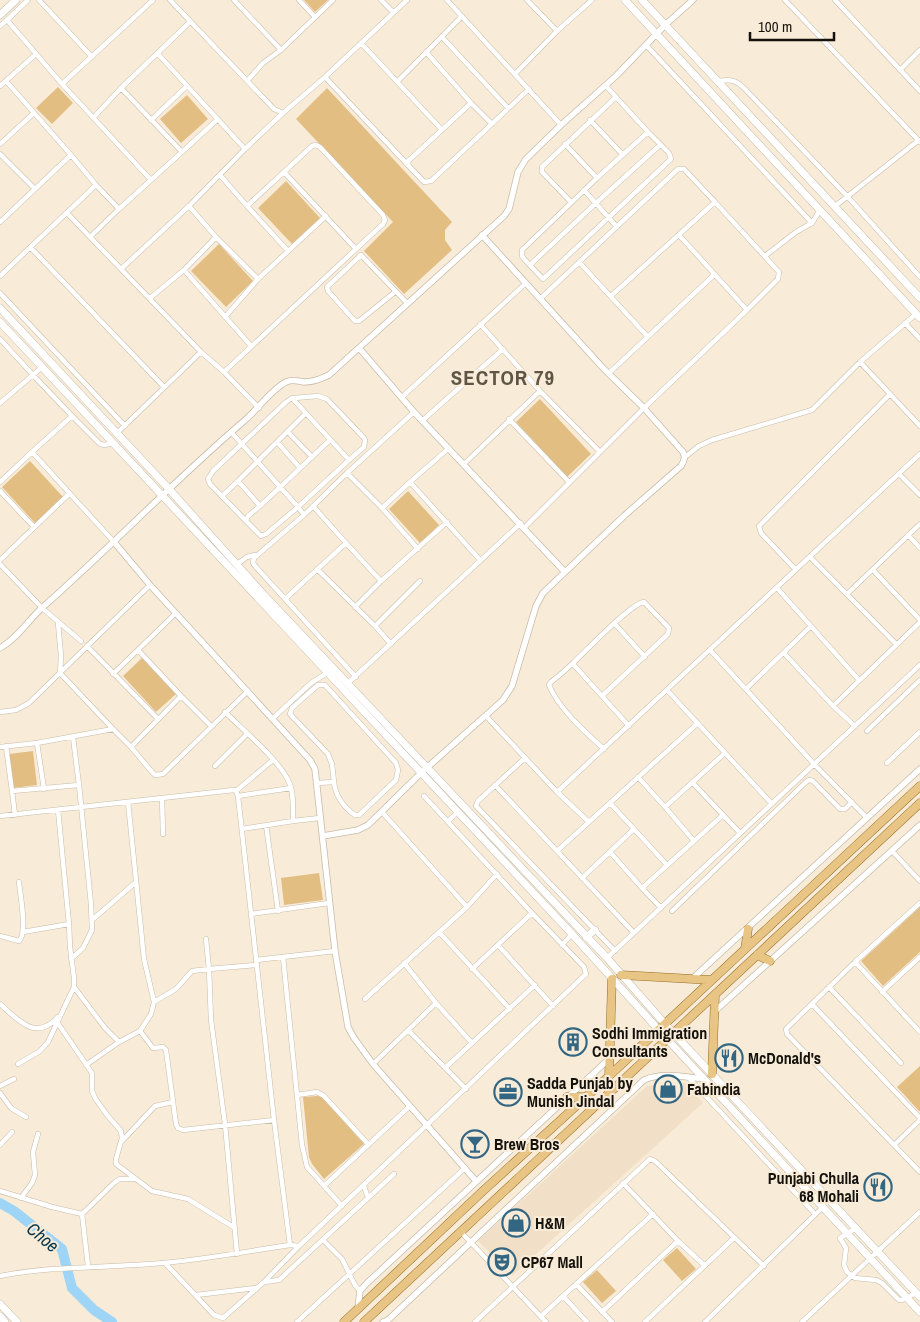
<svg xmlns="http://www.w3.org/2000/svg" width="920" height="1322" font-family="'Archivo Narrow',sans-serif">
<rect width="100%" height="100%" fill="#f8ecd9"/>
<!-- built -->
<path fill="#f1e0c7" d="M685,1083L703,1103L513,1275L478,1241L647,1086Z"/>
<!-- green -->
<path fill="#e3be83" d="M304,0H328L315,12Z
M58,87L73,103L52,124L36,108Z
M327,88L452,222L445,230V240L452,250L404,294L364,251L393,222L296,119Z
M187,95L208,119L181,143L160,119Z
M286,181L320,218L292,244L258,208Z
M219,244L253,281L226,307L191,271Z
M540,399L591,454L567,477L516,422Z
M30,461L63,497L35,523L2,487Z
M408,491L439,525L420,543L389,509Z
M142,658L176,694L156,712L123,676Z
M33,751L37,785L13,788L9,754Z
M319,873L323,900L284,905L281,878Z
M920,907V952L883,986L861,961Z
M920,1066V1111H919L897,1087Z
M317,1096L322,1097L364,1144L324,1179L312,1164L309,1157L303,1097Z
M677,1248L696,1269L682,1281L663,1260Z
M597,1270L616,1291L602,1303L583,1282Z"/>
<g fill="none" stroke-linecap="round" stroke-linejoin="round">
<!-- river -->
<path stroke="#9ed4f5" stroke-width="10" d="M0,1203L14,1211L62,1249L72,1288L94,1310L112,1322"/>
<!-- minor casing -->
<g stroke="#c7bba9" stroke-width="5.5">
<path id="minor" d="M28,0L7,20L62,84
M39,0L92,57
M170,0L274,109L283,113L325,77L407,0
M234,0L281,50
M299,0L315,17
M381,0L393,12
M447,0L561,125
M527,0L557,31
M785,0L920,142
M835,0L920,91
M0,26L7,20
M442,37L508,108
M361,43L442,130
M646,45L812,223
M158,54L245,149L283,113
M900,70L920,50
M515,74L557,31L592,0
M325,77L424,182L431,181L529,89
M248,80L263,63L281,50L333,0
M6,81L71,155
M398,81L462,16
M719,81C731,79 736,80 745,89L847,196L920,277
M605,85L648,132L597,178L522,250V256L524,259L543,279L671,159L669,153L648,132
M0,86L36,54
M121,88L190,22
M471,103L492,124
M94,117L121,88L182,152L151,180L62,84L153,0
M151,120L187,86
M590,120L623,155
M0,144L34,113
M565,144L597,178
M182,152L218,119
M0,154L35,189
M406,163L471,103L426,52
M284,172L312,146L316,145L320,147L383,215L385,220L383,224L356,249
M220,175L247,206L284,172L356,249L224,372L259,408
M584,190L617,227
M571,202L542,172V167L616,97
M715,202L779,272L778,279L747,310
M189,206L216,237L184,270L251,346
M247,206L288,251
M834,207L919,140
M67,213L90,237L119,209
M0,222L71,155L96,185L119,209L151,180
M90,237L121,269L189,206L245,149
M216,237L258,279L225,317
M31,248L164,387
M765,256L796,232L812,223L820,210
M579,262L647,336
M530,265L596,203L660,145
M121,269L201,352L224,372
M0,276L96,185
M258,279L326,216
M395,292L359,321H355L328,291L327,287L361,255L407,303
M0,293L125,426
M150,298L184,270
M540,299L678,169H684L715,202L611,296
M905,323L920,339
M480,324L540,391L600,452
M0,339L33,375L42,367
M860,362L920,426
M609,373L714,275
M402,397L526,283
M294,398L318,396L327,399L364,438L365,440L364,447L349,460
M0,403L33,375L72,416L32,452
M72,416L100,444L105,445L112,443
M509,419L569,482
M423,420L503,349
M288,432L312,457
M117,433L201,352
M278,443L300,468
M449,448L410,482L480,560
M685,457L699,446L712,440L812,410L860,362L916,314
M464,464L540,391
M347,473L382,508L410,482
M899,474L920,495
M238,481L306,413
M0,482L32,452L114,542
M0,491L34,527
M222,496L238,481L260,506L248,516L246,521L261,536L266,534L298,507L231,432
M260,506L330,440
M382,508L418,549
M246,521L210,484L208,479L213,471L286,402L292,398L349,460L298,507L304,515
M524,528L644,408L747,310L679,235
M908,535L920,548
M346,543L381,581
M810,557L896,644
M0,560L69,494
M0,564L42,608L81,641
M237,564L247,557L255,555
M317,569L375,626L391,644
M796,570L761,533L759,526L890,394
M873,570L920,620
M777,588L859,680
M847,594L920,524
M285,599L346,543L313,506
M355,607L381,581L447,522
M615,624L645,657
M375,626L420,581
M87,646L158,719
M710,650L814,764L867,818
M784,653L833,706L920,622
M573,664L629,726
M113,674L176,613
M356,677L256,567L253,563L254,558L304,515L347,473L414,412
M348,683L521,523
M746,689L811,626
M667,690L772,804
M181,696L211,726
M602,696L668,634L669,628L644,602C630,604 587,650 574,662C567,669 559,676 551,682L549,685C558,708 586,733 604,749
M833,706L855,726
M0,712L16,710L29,703L150,585
M225,712C242,729 280,761 289,782C294,793 293,808 293,821
M486,716L557,792L920,454
M272,719L311,683L327,673
M113,729L131,747L152,772L155,775L163,774L248,691
M867,731L920,680
M73,737L79,785
M37,743L44,789
M6,746L12,791L79,785L91,904L92,930L83,948L71,959
M0,747L37,743L113,729L60,673L61,656L58,623
M131,747L181,696L138,650
M525,758L478,801L476,806L615,951
M887,763L920,732
M215,766L247,734
M638,777L665,807L725,753
M692,782L740,833
M317,783L334,782C335,795 344,808 355,815H359L396,780L398,770L396,763L325,685H318L292,708L290,714L328,754L332,764L334,782
M495,785L634,933
M12,791L15,815
M236,791L273,760
M557,792L589,822
M238,796L291,788
M162,798L163,834
M128,802L144,959L154,1002L151,1014L140,1031L153,1048L163,1047L166,1050L176,1124L178,1128L183,1130L274,1120
M665,807L694,841
M382,812L467,907L497,874
M0,816L234,790L236,791L238,796L274,1120L290,1245L299,1246L586,974L584,967L532,913L424,796
M448,821L458,812
M266,825L278,911
M242,829L293,821L320,818
M634,829L667,865
M557,851L698,723
M892,851L920,881
M610,852L642,888L723,815
M582,878L634,829L610,803
M642,888L661,908
M920,903L855,962L786,1029L787,1034L920,1172
M672,911L806,782L809,780L813,781L840,809H845L852,802
M251,914L329,903
M92,920L136,882
M23,932L69,924L58,810
M439,932L510,1009
M0,936L19,941C28,933 20,894 19,882
M498,945L553,1006
M562,945L572,934
M283,957L302,1145L307,1167L342,1206
M607,958L920,665
M256,960L335,951
M855,962L920,1032
M404,963L436,1003L472,1043
M472,969L532,913
M74,987L105,1028L119,1042
M829,987L901,1063
M882,992L920,957
M365,999L467,907
M154,1002L176,989L192,971L209,969L206,939
M0,1004C18,1020 36,1042 58,1017
M812,1004L920,1118
M57,1022L92,1073V1091L95,1098L107,1115L121,1131L122,1138L116,1159V1164L152,1191L188,1199L235,1228
M408,1030L466,1089
M18,1064L40,1051L48,1042L74,987V978L70,947L69,924
M373,1064L436,1003
M86,1065L119,1042L140,1031
M445,1068L535,985
M689,1078L815,1214
M0,1086L14,1079
M0,1093L11,1108L26,1117
M297,1095L317,1092L324,1096L368,1144
M122,1141L155,1106L173,1102
M0,1145L12,1132
M894,1145L920,1120
M623,1183L678,1241L704,1265
M324,1186L410,1106
M0,1191L52,1207L82,1214
M21,1198L32,1183L35,1175L33,1152L38,1134
M368,1198L394,1174
M856,1228L840,1238L846,1248L844,1265L847,1272L855,1278L876,1280L882,1283L899,1300H902L916,1293
M461,1232L546,1322
M323,1240L342,1259L355,1285L360,1291
M237,1254L225,1124L211,1020L209,969L256,965
M165,1263L214,1315L223,1318L264,1282L299,1246
M88,1266L82,1214L115,1182L120,1179H134
M0,1276C52,1266 98,1268 149,1264C197,1261 243,1252 290,1245
M264,1282L279,1280L368,1198L364,1186
M576,1284L612,1322
M196,1295L256,1288
M563,1296L587,1322
M602,1312L678,1241
M541,1316L653,1214
M297,1322L465,1168
M475,1322L650,1159L655,1161L764,1266
M645,1322L734,1238
M705,1322L823,1207
M802,1322L920,1212"/>
</g>
<!-- tertiary casing -->
<g stroke="#c7bba9" stroke-width="7">
<path id="tertiary" d="M359,348L414,412L564,571
M114,542L150,585L310,760L315,769L335,951L348,1027L354,1038L373,1064L476,1181
M0,648C17,639 29,619 44,606C112,546 175,480 244,421C256,411 273,388 286,382C292,379 298,381 304,382C314,382 321,379 329,375L504,216L509,209L518,172L526,159L561,125L616,76L665,25L693,0
M323,836L358,830L368,825L421,773L503,700L512,686L536,606L543,593L625,515L681,466C685,460 685,457 683,452L644,408L604,369L482,235
M692,979L920,769
M714,1012L920,825
M358,1308L360,1291L367,1283L610,1058
M383,1322L388,1320L644,1080C663,1072 684,1077 705,1079"/>
</g>
<!-- secondary casing -->
<g stroke="#c7bba9" stroke-width="8">
<path id="secondary" d="M625,0L920,318
M642,0L920,298
M0,15L16,0
M0,308L169,489L264,595L607,958L665,1024L920,1297
M0,322L572,934L667,1039L920,1312
M586,937L595,930
M0,1304L17,1322
M0,1316L5,1322"/>
</g>
<!-- primary casing -->
<g stroke="#956d26" stroke-width="9">
<path id="primary" d="M745,949L748,929
M757,955L770,961
M621,975L711,980
M712,1074L715,995
M609,1076L612,979
M567,1097H586
M344,1322L484,1190L609,1076L920,786
M364,1322L920,803"/>
</g>
<!-- minor -->
<use href="#minor" stroke="#fff" stroke-width="4.5"/>
<!-- tertiary -->
<use href="#tertiary" stroke="#fff" stroke-width="5.5"/>
<!-- secondary -->
<use href="#secondary" stroke="#fff" stroke-width="7"/>
<!-- primary -->
<use href="#primary" stroke="#e9c585" stroke-width="8"/>
</g>
<!-- icons -->
<defs>
<g id="building-ring" transform="scale(1.4375)"><circle r="9.5" fill="#f8ecd9" stroke="#326682" stroke-width="1.5"/><path d="M-4-6H4V6H1V3H-1V6H-4ZM-2.5-4.3h1.7v1.8h-1.7ZM.8-4.3h1.7v1.8H.8ZM-2.5-1h1.7V.8h-1.7ZM.8-1h1.7V.8H.8Z" fill="#326682"/></g>
<g id="restaurant-ring" transform="scale(1.4375)"><circle r="9.5" fill="#f8ecd9" stroke="#326682" stroke-width="1.5"/><path d="M-5-6h1v4h1v-4h1v4h1v-4h1v5L-1.5 .5V6h-2V.5L-5-1ZM5-6V6H3V1.5H1.5Q1.5-4 5-6Z" fill="#326682"/></g>
<g id="shop-ring" transform="scale(1.4375)"><circle r="9.5" fill="#f8ecd9" stroke="#326682" stroke-width="1.5"/><path d="M-5-2.5h2.3a2.7 3.5 0 0 1 5.4 0H5L5.5 6h-11ZM-1.5-2.5h3a1.5 2.3 0 0 0-3 0Z" fill="#326682"/></g>
<g id="office-ring" transform="scale(1.4375)"><circle r="9.5" fill="#f8ecd9" stroke="#326682" stroke-width="1.5"/><path d="M-6-3h4V-5.5h4V-3h4V5H-6ZM-1-4.5V-3h2v-1.5ZM-6 0V1H6V0Z" fill="#326682"/></g>
<g id="bar-ring" transform="scale(1.4375)"><circle r="9.5" fill="#f8ecd9" stroke="#326682" stroke-width="1.5"/><path d="M-6-5H6L.8 .8V4.5H3.5V6h-7V4.5H-.8V.8Z" fill="#326682"/></g>
<g id="theatre-ring" transform="scale(1.4375)"><circle r="9.5" fill="#f8ecd9" stroke="#326682" stroke-width="1.5"/><path d="M-5-5.5Q0-4 5-5.5V0Q5 5 0 6Q-5 5-5 0ZM-3.3-2.5H-1v1.5H-3.3ZM1-2.5H3.3v1.5H1ZM-2.8 1Q0 5.5 2.8 1Z" fill="#326682"/></g>
</defs>
<g fill-rule="evenodd">
<use href="#building-ring" x="573" y="1042"/>
<use href="#restaurant-ring" x="729" y="1058"/>
<use href="#shop-ring" x="668" y="1089"/>
<use href="#office-ring" x="508" y="1092"/>
<use href="#bar-ring" x="475" y="1144"/>
<use href="#restaurant-ring" x="878" y="1187"/>
<use href="#shop-ring" x="516" y="1223"/>
<use href="#theatre-ring" x="502" y="1262"/>
</g>
<g text-anchor="middle" dominant-baseline="central" stroke-width="4" stroke-linejoin="round" paint-order="stroke">
<!-- poi labels -->
<g font-size="16" font-weight="bold" fill="#15110b" stroke="#f8ecd9" text-anchor="start">
<text x="592" y="1033">Sodhi Immigration<tspan x="592" dy="18">Consultants</tspan></text>
<text x="748" y="1058">McDonald's</text>
<text x="527" y="1083">Sadda Punjab by<tspan x="527" dy="18">Munish Jindal</tspan></text>
<text x="687" y="1089">Fabindia</text>
<text x="494" y="1144">Brew Bros</text>
<text x="859" y="1178" text-anchor="end">Punjabi Chulla<tspan x="859" dy="18">68 Mohali</tspan></text>
<text x="535" y="1223">H&amp;M</text>
<text x="521" y="1262">CP67 Mall</text>
</g>
<!-- water labels -->
<g font-size="18" font-style="italic" fill="#09364b" stroke="#f8ecd9">
<text transform="translate(43 1237) rotate(40)">Choe</text>
</g>
<!-- district labels -->
<g font-size="21" font-weight="bold" letter-spacing="1" fill="#5f5545" stroke="#f8ecd9">
<text x="503" y="377">SECTOR 79</text>
</g>
</g>
<!-- scale -->
<path d="M750 32v8h84v-8" fill="none" stroke="#15110b" stroke-width="2.5"/>
<text x="758" y="32" font-size="15" fill="#15110b" stroke="#f8ecd9" stroke-width="4" paint-order="stroke">100 m</text>
</svg>
